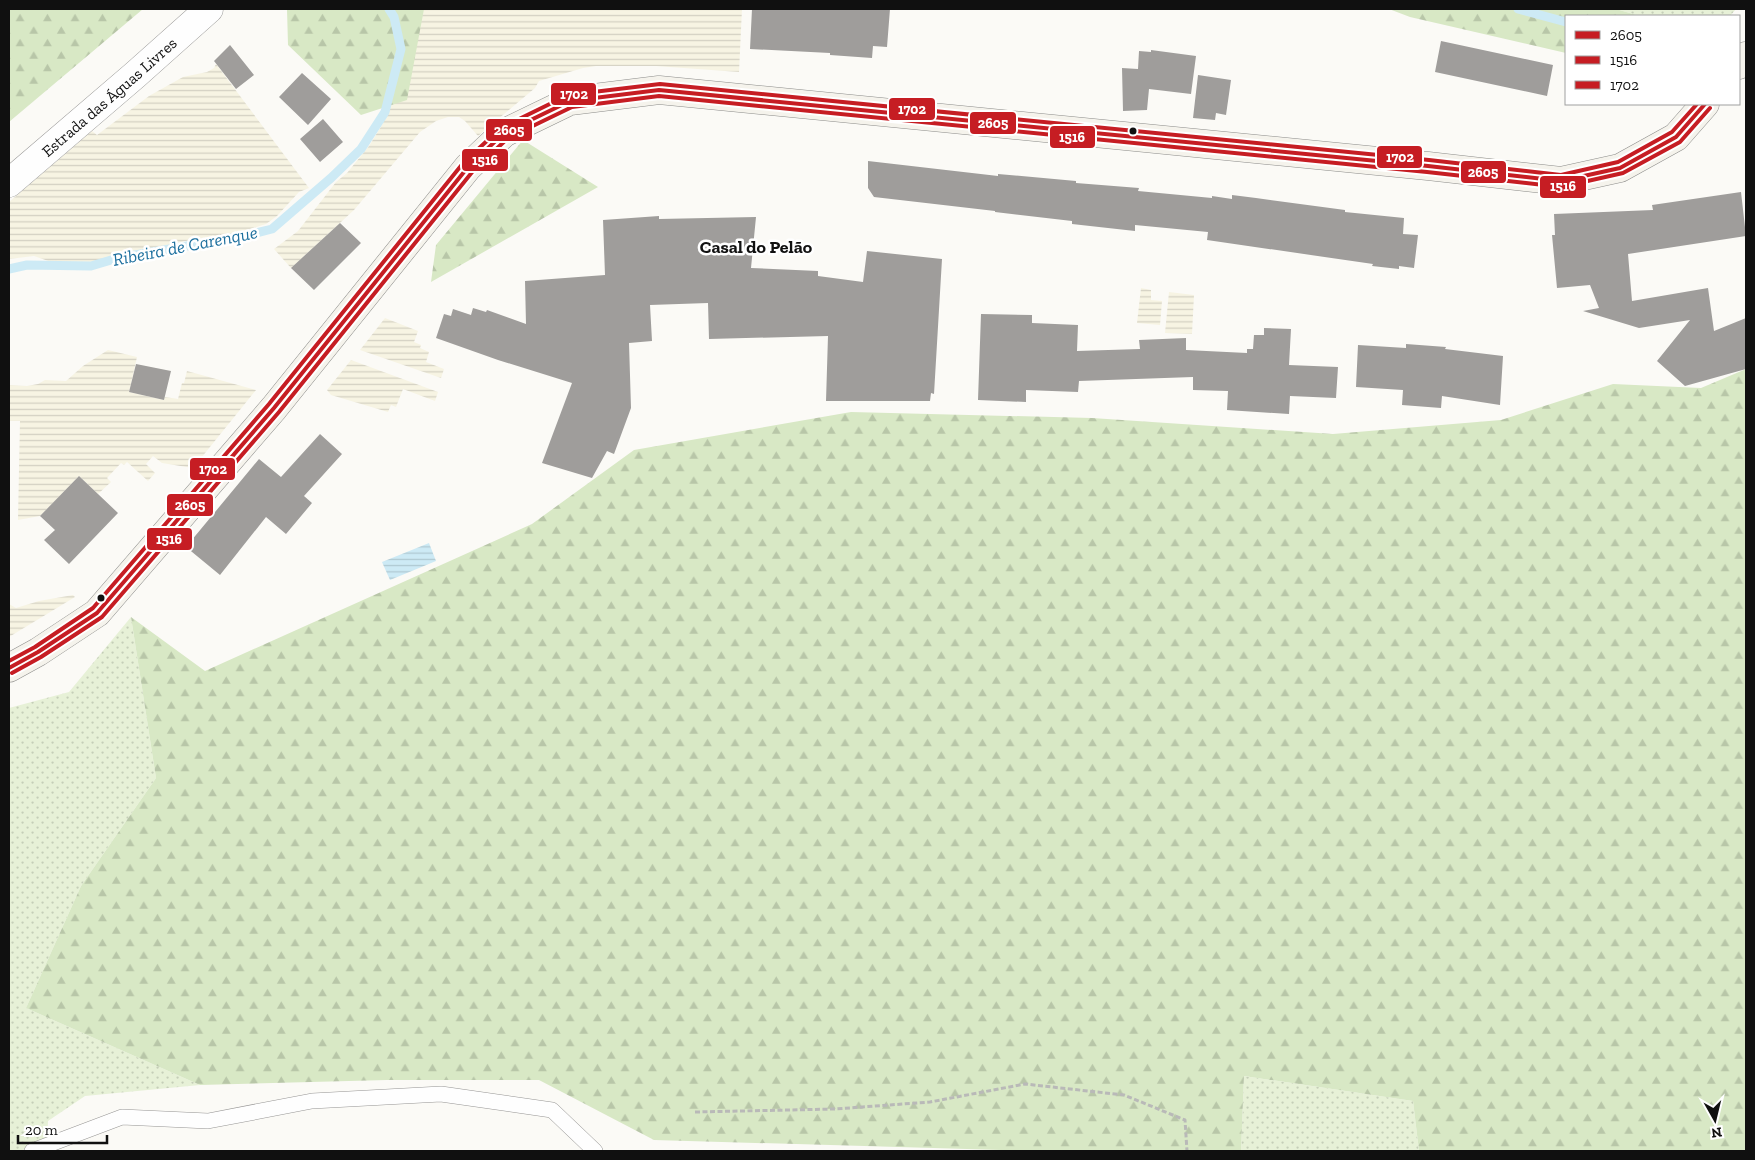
<svg xmlns="http://www.w3.org/2000/svg" width="1755" height="1160" font-family="'Zilla Slab',serif">
<defs>
<pattern id="farmland-rules" width="6" height="5" patternUnits="userSpaceOnUse" patternTransform="scale(1.25)"><rect width="6" height="5" fill="#f7f4e3"/><path d="M0 2.5h6" fill="none" stroke="#d3d0c2"/></pattern>
<pattern id="grass-dots" width="8" height="8" patternUnits="userSpaceOnUse" patternTransform="scale(1.25)"><rect width="8" height="8" fill="#e7f1d7"/><path d="M2 2h.1M6 6h.1" fill="none" stroke="#c5ceb8" stroke-width="1.8" stroke-linecap="round"/></pattern>
<pattern id="forest-firs" width="22" height="20" patternUnits="userSpaceOnUse" patternTransform="scale(1.25)"><rect width="22" height="20" fill="#d8e8c5"/><path d="M5 1l3.5 6h-7zM16 11l3.5 6h-7z" fill="#b8c6a8"/></pattern>
<pattern id="water-rules" width="6" height="5" patternUnits="userSpaceOnUse" patternTransform="scale(1.25)"><rect width="6" height="5" fill="#cdeaf5"/><path d="M0 2.5h6" fill="none" stroke="#afc8d1"/></pattern>
</defs>
<rect width="100%" height="100%" fill="#fbfaf6"/>
<!-- farmland -->
<path fill="url(#farmland-rules)" d="M417,9H742L739,72L656,66H596L583,68L539,81L535,88L478,136L465,121L459,117H448L436,121L420,132L354,210L291,268L274,249L298,231L336,182L347,173L369,146L382,125L391,104Z
M216,64L309,188L299,192L277,216L266,224L220,238L185,241L110,259L77,265L57,264L34,256L9,259V202L92,131L97,135L149,96L183,77L207,72L214,68Z
M1141,288L1151,290V300L1162,301L1160,325L1137,323Z
M1169,292L1194,295L1192,334L1165,333Z
M385,318L418,331L414,342L421,345L420,348L429,352L426,362L444,369L441,378L360,350Z
M108,350L137,357L129,392L164,400L165,397L178,399L182,383H184L187,371L256,390L193,468L162,463L153,456L146,464L155,473L148,481L127,462L124,465L121,463L107,478L111,482L98,494L79,476L40,516L18,520L20,421H9V385L27,386L38,384L45,380L66,381L83,366Z
M351,360L438,392L435,401L403,389L396,407L391,405L388,412L331,395L327,390Z
M73,595L75,597L9,637V604L16,608L39,601Z"/>
<!-- grass -->
<path fill="url(#grass-dots)" d="M1616,9H1736L1730,16H1640Z
M131,617L156,778L81,886L26,1008L200,1085L85,1096L48,1121L47,1151H9V708L69,692Z
M1244,1076L1413,1101L1419,1151H1241Z"/>
<!-- forest -->
<path fill="url(#forest-firs)" d="M9,9H143L9,122Z
M287,9H424L407,100L361,115L288,45Z
M1389,9H1616L1640,16H1566V53L1410,17Z
M523,140L598,187L431,282L436,245Z
M1746,369V1151H1419L1413,1101L1244,1076L1241,1151H1036L654,1140L539,1080H387L200,1085L26,1008L81,886L156,778L131,617L205,671L532,524L634,450L851,412L1092,418L1333,434L1501,420L1613,384L1701,388Z"/>
<!-- water -->
<path fill="url(#water-rules)" d="M429,543L436,561L390,580L382,562Z"/>
<g fill="none" stroke-linecap="round" stroke-linejoin="round">
<!-- stream -->
<path stroke="#cdeaf5" stroke-width="9" d="M1518,9L1566,22
M9,269L27,265L91,266L118,258L244,236L272,229L331,178L361,149L385,112L401,49L394,17L389,9"/>
</g>
<!-- building -->
<path fill="#9f9d9b" d="M752,9H890L887,47L873,46L872,58L830,55V53L750,49Z
M1441,41L1553,65L1547,96L1435,72Z
M230,45L254,75L236,89L214,61Z
M1151,50L1196,56L1191,94L1149,89L1147,110L1123,111L1122,68L1138,69L1139,51L1151,52Z
M302,73L331,99L308,125L279,97Z
M1198,75L1231,80L1226,115L1216,113L1215,120L1193,118Z
M323,119L343,142L320,162L300,139Z
M868,161L998,176V174L1076,181V183L1139,188L1138,191L1212,198V196L1232,199V195L1256,198L1345,210V212L1404,218L1403,234L1418,235L1414,268L1399,266V269L1372,266L1373,264L1207,240L1208,232L1135,225V231L1072,224V221L995,212V211L874,197L868,188Z
M1741,192L1746,236L1628,254L1632,301L1708,288L1714,331L1746,318V369L1685,386L1657,361L1690,320L1639,328L1583,311L1599,308L1590,285L1557,288L1552,235H1555L1554,214L1653,210L1652,205Z
M659,216V219L756,217L751,268L818,271V276L863,282L867,251L942,259L934,394L931,393L930,401H826L828,336L709,339L708,303L650,305L652,341L629,343L631,408L614,454L607,451L592,478L542,463L572,383L498,360L436,338L444,314L451,316L453,309L471,315L473,308L486,312L487,310L526,324L525,281L605,275L603,220Z
M340,223L361,243L314,290L291,268Z
M981,314L1032,315V323L1078,325L1077,351L1140,349L1139,340L1186,338V350L1247,353V349H1253L1254,335H1264V328L1291,329L1289,365L1338,367L1336,398L1290,396L1289,414L1227,410L1228,391L1193,390V377L1079,381L1078,392L1026,390V402L978,400Z
M1406,344L1446,347L1445,349L1503,356L1500,405L1442,396L1441,408L1402,405L1403,390L1356,387L1358,345L1406,348Z
M136,364L171,371L164,400L129,392Z
M320,434L342,454L304,496L312,503L286,534L266,517L220,575L186,547L259,459L281,477Z
M79,476L118,513L69,564L44,540L55,530L40,516Z"/>
<g fill="none" stroke-linecap="round" stroke-linejoin="round">
<!-- service casing -->
<g stroke="#969594" stroke-width="16">
<path id="service" d="M32,1151L122,1117L208,1121L312,1101L441,1094L552,1110L595,1151"/>
</g>
<!-- tertiary casing -->
<g stroke="#969594" stroke-width="29">
<g id="tertiary">
<path id="s1" d="M9,183L135,75L209,9"/>
</g>
</g>
<!-- secondary casing -->
<g stroke="#8c8c8a" stroke-width="29">
<path id="secondary" d="M1739,65L1746,56
M9,668L38,652L97,613L274,408L468,167L504,133L570,101L659,90L1428,166L1561,181L1620,168L1676,137L1705,104"/>
</g>
<!-- path -->
<path stroke="#b9b9b8" stroke-width="3" stroke-dasharray="5 2.5" stroke-linecap="butt" d="M695,1112L835,1109L930,1102L1025,1084L1124,1095L1185,1120L1187,1151"/>
<!-- service -->
<use href="#service" stroke="#fefefe" stroke-width="15"/>
<!-- tertiary -->
<use href="#tertiary" stroke="#fefefe" stroke-width="28"/>
<!-- secondary -->
<use href="#secondary" stroke="#f5f3ec" stroke-width="28"/>
<!-- bus-1 casing -->
<g stroke="#fff" stroke-width="8">
<path id="bus-1" d="M9,668L38,652L97,613L274,408L468,167L504,133L570,101L659,90L1428,166L1561,181L1620,168L1676,137L1705,104"/>
</g>
<!-- bus-2 casing -->
<g stroke="#fff" stroke-width="8">
<path id="bus-2" d="M12,673L41,657L102,617L279,412L473,171L508,138L572,107L659,96L1427,172L1561,187L1623,173L1680,142L1710,108"/>
</g>
<!-- bus-3 casing -->
<g stroke="#fff" stroke-width="8">
<path id="bus-3" d="M9,661L35,647L93,608L269,404L464,162L501,128L568,95L660,84L1429,160L1561,175L1618,162L1672,132L1697,104"/>
</g>
<!-- bus-1 -->
<use href="#bus-1" stroke="#c61d23" stroke-width="4"/>
<!-- bus-2 -->
<use href="#bus-2" stroke="#c61d23" stroke-width="4"/>
<!-- bus-3 -->
<use href="#bus-3" stroke="#c61d23" stroke-width="4"/>
</g>
<!-- markers -->
<g fill="#101010" stroke="#fff" stroke-width="2">
<circle cx="1133" cy="131" r="4.5"/>
<circle cx="101" cy="598" r="4.5"/>
</g>
<g text-anchor="middle" dominant-baseline="central" stroke-width="5" stroke-linejoin="round" paint-order="stroke">
<!-- street labels -->
<g font-size="16" fill="#101010" stroke="#fff">
<text stroke="none"><textPath href="#s1" startOffset="132">Estrada das Águas Livres</textPath></text>
</g>
<!-- water labels -->
<g font-size="18" font-style="italic" fill="#1c6f9e" stroke="#fff">
<text transform="translate(185 246) rotate(-11)">Ribeira de Carenque</text>
</g>
<!-- neighbourhood labels -->
<g font-size="18" font-weight="bold" fill="#101010" stroke="#fff">
<text x="756" y="247">Casal do Pelão</text>
</g>
</g>
<g stroke="#fff" stroke-width="2">
<rect x="550" y="82" width="47" height="24" rx="5" fill="#c61d23"/>
<rect x="888" y="97" width="48" height="24" rx="5" fill="#c61d23"/>
<rect x="969" y="111" width="48" height="24" rx="5" fill="#c61d23"/>
<rect x="485" y="118" width="48" height="24" rx="5" fill="#c61d23"/>
<rect x="1049" y="125" width="47" height="24" rx="5" fill="#c61d23"/>
<rect x="1376" y="145" width="47" height="24" rx="5" fill="#c61d23"/>
<rect x="461" y="148" width="48" height="24" rx="5" fill="#c61d23"/>
<rect x="1460" y="160" width="47" height="24" rx="5" fill="#c61d23"/>
<rect x="1539" y="175" width="48" height="24" rx="5" fill="#c61d23"/>
<rect x="189" y="457" width="47" height="24" rx="5" fill="#c61d23"/>
<rect x="166" y="493" width="48" height="24" rx="5" fill="#c61d23"/>
<rect x="146" y="527" width="47" height="24" rx="5" fill="#c61d23"/>
</g>
<g font-size="14" text-anchor="middle" font-weight="bold" fill="#fff">
<text x="574" y="99">1702</text>
<text x="912" y="114">1702</text>
<text x="993" y="128">2605</text>
<text x="509" y="135">2605</text>
<text x="1072" y="142">1516</text>
<text x="1400" y="162">1702</text>
<text x="485" y="165">1516</text>
<text x="1483" y="177">2605</text>
<text x="1563" y="191">1516</text>
<text x="213" y="474">1702</text>
<text x="190" y="510">2605</text>
<text x="169" y="544">1516</text>
</g>
<!-- border -->
<rect width="1755" height="1160" fill="none" stroke="#101010" stroke-width="20"/>
<!-- legend -->
<rect x="1565" y="15" width="175" height="90" fill="#ffffff" stroke="#9f9f9f"/>
<rect x="1575" y="31" width="25" height="8" fill="#c61d23" stroke="#9f9f9f"/>
<text x="1610" y="40" font-size="15" fill="#101010">2605</text>
<rect x="1575" y="56" width="25" height="8" fill="#c61d23" stroke="#9f9f9f"/>
<text x="1610" y="65" font-size="15" fill="#101010">1516</text>
<rect x="1575" y="81" width="25" height="8" fill="#c61d23" stroke="#9f9f9f"/>
<text x="1610" y="90" font-size="15" fill="#101010">1702</text>
<!-- north arrow -->
<g transform="translate(1715 1120) rotate(172)" stroke="#ffffff" stroke-width="4" paint-order="stroke">
<path d="M0-4L9 19L0 12L-9 19Z" fill="#101010"/>
<text y="-8" font-size="14" font-weight="bold" text-anchor="middle" fill="#101010">N</text>
</g>
<!-- scale -->
<path d="M18 1135v8h89v-8" fill="none" stroke="#101010" stroke-width="2.5"/>
<text x="25" y="1135" font-size="15" fill="#101010" stroke="#ffffff" stroke-width="4" paint-order="stroke">20 m</text>
</svg>
